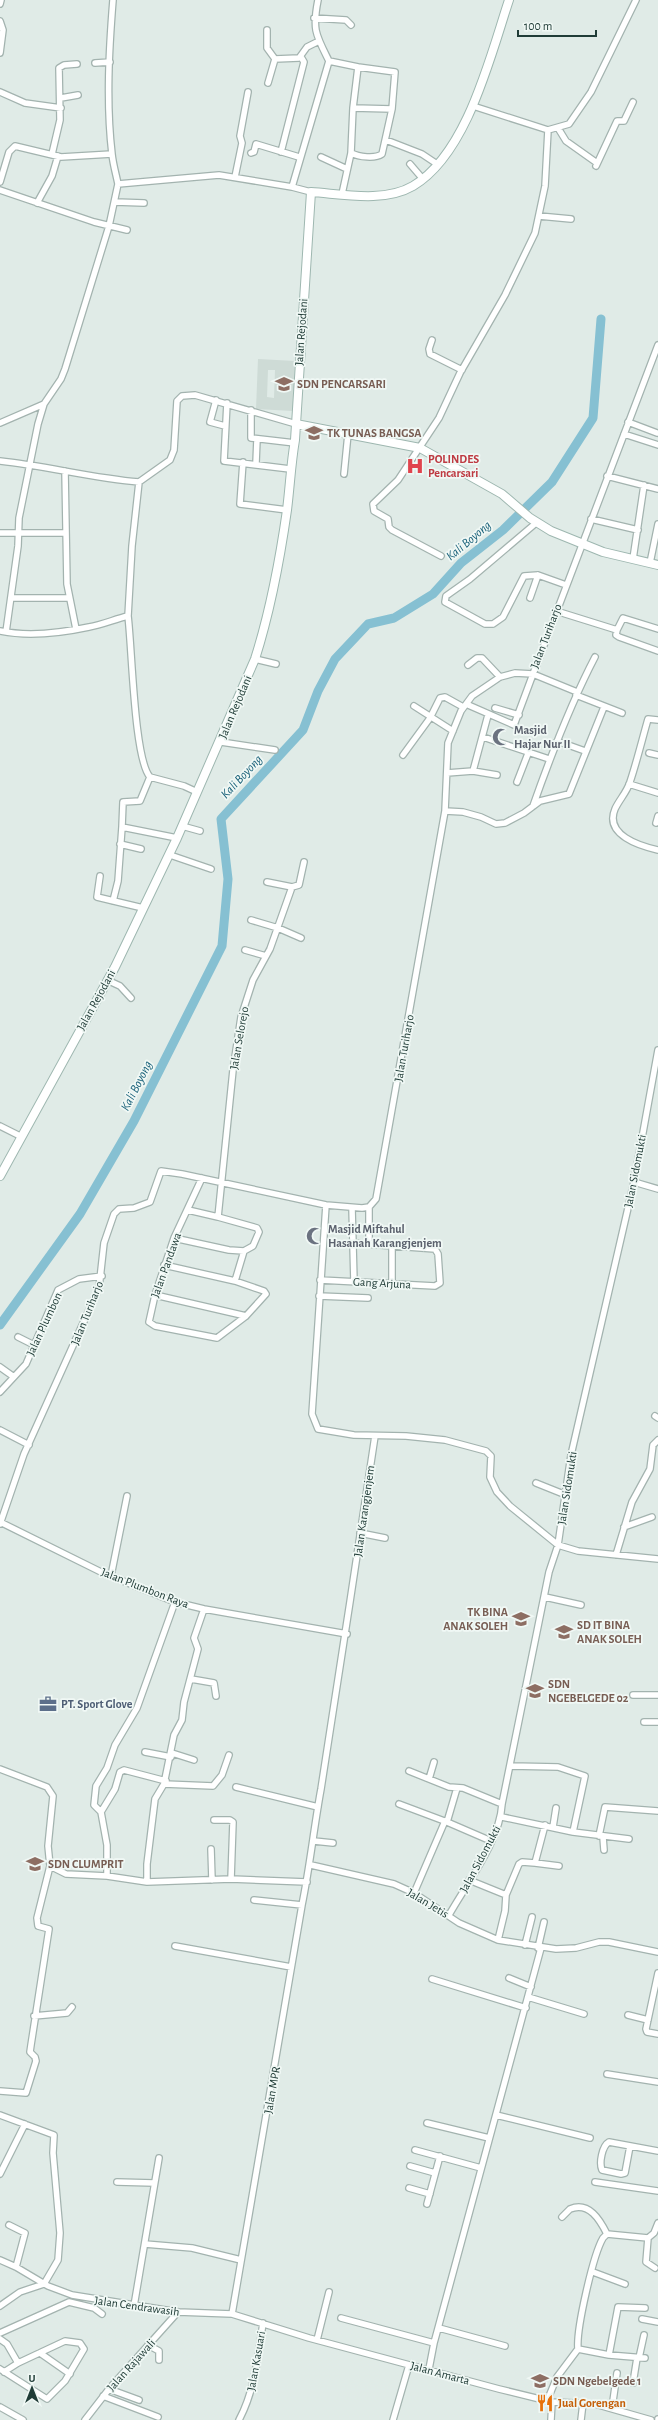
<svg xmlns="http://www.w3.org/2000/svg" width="658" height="2420" font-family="'Alegreya Sans',sans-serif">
<rect width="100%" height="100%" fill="#e0ebe7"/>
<!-- built -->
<path fill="#cedbd6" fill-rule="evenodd" d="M258,359L295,361L293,411L256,409ZM268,370H275L274,398L267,397Z"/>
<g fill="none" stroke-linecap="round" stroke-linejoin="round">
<!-- river -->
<path stroke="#86c0d2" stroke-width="9" d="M0,1325L80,1214L134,1121L222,946L228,879L221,819L303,730L318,691L335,659L368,624L394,618L433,594L461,563L503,530L552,482L593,418L601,319"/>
<!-- minor casing -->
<g stroke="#a3b3af" stroke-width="8">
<path id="minor" d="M113,0C109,50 106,103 112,154C113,164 116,174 118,184
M0,4L1,0
M314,18L346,20L351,25
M0,21L3,30L0,53
M267,30V48L275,59
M329,61L358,67L353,108L351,153L342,194
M95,63L110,62
M268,83L275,59L299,58L307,47L319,41
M0,92L25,103L61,108
M61,98L78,95
M473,106L548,130L569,124L591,92L636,0
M353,108L392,109L395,72L358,67
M558,128L566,141L597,163
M386,140L422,154L437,164
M281,152L304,62L301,57
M251,153L254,152L256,144L299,157
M351,153C359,157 375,159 382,154L392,109
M52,154L60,120L59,68L64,65L77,64
M321,157L347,169
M410,164L422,178
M596,166L617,121H624L633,102
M235,177L242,143L240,136L248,92
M0,182L9,152L15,146L61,157L112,154
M0,190L94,222L127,230
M311,192L292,187L329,61C316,35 312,30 318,0
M115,202L144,203
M37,203L52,176L58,156
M539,216L571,219
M432,340L429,349L430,354L462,370
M216,400L210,422L225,426
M227,403L224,461L290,469
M251,410V438L295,443
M628,422L657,433
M0,423L44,404
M624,434L658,445
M0,461C47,466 92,478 139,482L170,460L174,450L177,401L182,396L195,395L296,424
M243,462L240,504L287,510
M256,463L257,439
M65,471L67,584L76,629
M344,474L348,434
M607,476L658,489
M591,519L638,530
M536,523L470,579L446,596L445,602L485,624H493L503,617L524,576L538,575L566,585
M0,533H66
M441,556L392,530L389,527L388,519L374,511L373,504L398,480L439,418L460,373L505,295L535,233L545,186L548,130
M633,559L644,485
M650,563L658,524
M11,598H68
M530,598L538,575
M556,611L617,630L616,635L619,637L658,651
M128,616L132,546L139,482
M617,630L623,618L658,629
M0,631C29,637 61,633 89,627C102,625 115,619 128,616C132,647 134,759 150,777L184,786L197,792
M6,632L18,546L19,518L38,424L44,404L61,379L65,369L109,226L118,184L219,175L292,187
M255,659L276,664
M468,665L477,658H482L500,677
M576,695L622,713
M466,704L514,725L533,674L577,692
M414,706L453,731
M495,708L519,715
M658,720L648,719C642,740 637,761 630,782C627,792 619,800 615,809C604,835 640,846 658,850
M483,737L549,759
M557,741L585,751
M221,742L275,750
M649,753L658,755
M403,755L430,718L440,698L445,697L463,707
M473,771L488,715
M447,773L473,771L497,775
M150,777L140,801L123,802L122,827L177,838
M517,782L529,751
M629,784L658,793
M533,806C551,755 570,705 595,657
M445,811L463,812L481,817L496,824L505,823L524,813L540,801L569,794L604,707
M656,823L658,816
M182,826L200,831
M120,844L141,849
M170,855L211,869
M100,876L97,897L143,908
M267,882L292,887
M113,901L118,881L122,827
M251,920L278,928L301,938
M245,950L266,956
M107,980L120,986L131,998
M0,1126L22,1137
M202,1178L174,1238L155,1295L149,1322L155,1326L217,1338L246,1316L266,1294L264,1291L235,1281
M634,1182L658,1189
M326,1205L312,1414L318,1429L354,1435L406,1436L445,1440L486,1451L491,1456L490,1477L497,1492L510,1506L558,1545L578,1551L658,1559
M352,1208L354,1282
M188,1210L218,1217L233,1070L241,1017L253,980L270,949L292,887L299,885L304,862
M174,1238L229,1250L244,1251L253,1246L259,1232L257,1228L218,1217
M369,1244V1207
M392,1245V1285
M164,1265L235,1281L244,1251
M320,1280L435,1286L440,1283L438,1254L435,1249L352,1243
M155,1295L246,1316
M319,1296L368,1298
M18,1337L34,1345
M0,1367L14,1377
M0,1392L26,1364L58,1290L79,1279L102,1276
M655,1416L658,1418
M0,1430L29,1445
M536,1483L566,1495
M0,1522L103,1573L175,1602L204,1609L347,1634
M0,1524L24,1454L99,1288L104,1243L114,1214L119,1209L134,1208L150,1202L161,1171L182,1174L326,1205L362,1208L369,1207L376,1199L445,811L448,743L461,711L472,696L500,677L515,673L533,674L658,345
M624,1527L652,1517
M360,1533L385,1538
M616,1555L632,1502L650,1469L653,1445L658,1440
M111,1576L127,1496
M545,1597L581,1605
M191,1679L214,1683L216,1696
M633,1695H658
M644,1722H658
M145,1752L171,1757
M172,1753L194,1760
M511,1766L558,1767L585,1776L573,1832
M0,1769L47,1787L53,1796L48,1846L50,1866L37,1918L38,1926L49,1929L31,2045L30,2052L35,2057L36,2061L26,2093L0,2091
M409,1771L449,1787L463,1788L502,1804
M429,1779L434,1762
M164,1784L213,1786L222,1775L229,1755
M236,1787L318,1807
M399,1804L447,1822L491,1841
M101,1812L94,1805L96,1786L107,1768L115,1745L137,1708L175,1602
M502,1817L573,1832L629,1839
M214,1820H230L233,1822L231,1879
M447,1822L457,1788
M545,1825L535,1863L559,1866
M553,1827L556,1808
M599,1836L605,1807L658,1811
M603,1837L604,1850
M314,1841L333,1843
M211,1849L212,1880
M311,1865L394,1884L414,1893L459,1923L498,1940L556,1949L576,1948L599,1942H609L658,1952
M50,1866L66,1874L107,1876L147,1882L231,1879L307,1882
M107,1876V1845L101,1812L115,1789L120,1772L124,1770L166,1781
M469,1880L506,1895
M147,1882V1864L155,1799L164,1784L174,1735L182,1720L184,1702L198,1649L194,1638L204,1609
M414,1893L445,1821
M254,1900L302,1905
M449,1915C467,1883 500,1841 502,1804L549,1572L558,1545L571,1455L634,1182L658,1050
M498,1940L505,1911L506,1895L519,1864L522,1862L535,1863
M525,1945L532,1917
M175,1946L291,1967
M538,1948L544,1922
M658,1973L646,2029L647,2032L658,2034
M509,1978L531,1987
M432,1979L526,2008
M528,1997L584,2014
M628,2015L648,2020
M34,2016L67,2013L72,2007
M607,2074L658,2082
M0,2115L54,2135L53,2153L60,2233L58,2260L44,2284L20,2292L0,2306
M496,2115L590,2138
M427,2123L489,2138
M630,2146L625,2173L621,2174L602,2170C599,2163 602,2146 609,2142L658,2151
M415,2150L481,2168
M410,2166L435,2173
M0,2174L25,2124
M117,2182L154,2183
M595,2182L658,2191
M409,2188L430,2194
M427,2204L440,2156
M562,2217L570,2209C589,2201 600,2220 607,2234
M9,2225L25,2233L16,2267
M648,2238L646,2262L655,2268
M145,2244L192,2248L241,2260
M0,2260L16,2267L48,2286L72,2295L178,2312L232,2314L309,2338L499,2389L552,2402L595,2404L651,2420
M593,2272L625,2284
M134,2306L159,2158
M232,2314L302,1905C310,1866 314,1827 321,1789C340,1671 357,1554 375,1436
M341,2318L434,2343
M642,2319L658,2322
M439,2328L505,2346
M0,2333L69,2302L94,2308L102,2314
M0,2339L7,2344L18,2363
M317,2340L329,2292
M148,2345L159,2351V2360
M578,2349L609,2355L645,2358
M40,2353L70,2374
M609,2355L618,2307L645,2308
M639,2358L644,2335
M0,2369L47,2399L65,2381L84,2349L80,2343L65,2341L18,2363L4,2372
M429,2369L434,2343L541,1948
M633,2383L637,2358
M109,2389L139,2400
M103,2396L158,2417
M547,2401L557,2377L578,2349C576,2330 593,2255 603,2238L607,2234L648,2238L654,2233L658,2223
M0,2407L23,2420
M612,2408L617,2373
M85,2420L109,2389L178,2312
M239,2420C255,2390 258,2356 263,2323
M393,2420L409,2365
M551,2420L552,2402
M581,2420L583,2403
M658,2420V2419"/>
</g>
<!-- secondary casing -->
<g stroke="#9eb7b0" stroke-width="10">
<path id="secondary" d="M296,424L420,448L502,494L530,518L551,531L603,552L658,565
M0,1176L115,967L177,838L255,659C270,612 280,559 287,510C290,486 291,463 295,440L311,192C342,194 384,203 413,186C467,154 490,57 509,0"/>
</g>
<!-- minor -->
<use href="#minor" stroke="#fff" stroke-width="5.5"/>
<!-- secondary -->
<use href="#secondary" stroke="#fff" stroke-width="8"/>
</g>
<!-- icons -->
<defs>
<g id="school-bare" transform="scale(1.38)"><path d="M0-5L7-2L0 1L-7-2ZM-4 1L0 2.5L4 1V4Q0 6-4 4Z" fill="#8d6e63" stroke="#f0f8f5" stroke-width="2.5" paint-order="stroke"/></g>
<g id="hospital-bare" transform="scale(1.38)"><path d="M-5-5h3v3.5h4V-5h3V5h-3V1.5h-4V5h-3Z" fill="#e0444e" stroke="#f0f8f5" stroke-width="2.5" paint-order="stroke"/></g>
<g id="mosque-bare" transform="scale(1.38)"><path d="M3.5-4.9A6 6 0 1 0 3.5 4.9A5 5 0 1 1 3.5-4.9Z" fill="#6b7280" stroke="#f0f8f5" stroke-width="2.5" paint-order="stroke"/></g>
<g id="office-bare" transform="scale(1.38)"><path d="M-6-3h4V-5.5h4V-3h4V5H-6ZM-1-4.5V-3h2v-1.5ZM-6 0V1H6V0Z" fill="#5c6f8a" stroke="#f0f8f5" stroke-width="2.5" paint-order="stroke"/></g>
<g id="restaurant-bare" transform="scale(1.38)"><path d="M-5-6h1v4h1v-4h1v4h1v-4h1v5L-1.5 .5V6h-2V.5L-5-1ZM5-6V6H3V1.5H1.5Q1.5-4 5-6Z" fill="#e8710a" stroke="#f0f8f5" stroke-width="2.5" paint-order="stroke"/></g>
</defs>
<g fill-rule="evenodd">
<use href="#school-bare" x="284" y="384"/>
<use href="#school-bare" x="314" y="433"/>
<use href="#hospital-bare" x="415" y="466"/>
<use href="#mosque-bare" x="501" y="737"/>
<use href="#mosque-bare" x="315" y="1236"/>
<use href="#school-bare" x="521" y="1619"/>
<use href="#school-bare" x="564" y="1632"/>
<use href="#school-bare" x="535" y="1691"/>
<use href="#office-bare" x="48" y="1704"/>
<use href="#school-bare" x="35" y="1864"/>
<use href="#school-bare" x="540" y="2381"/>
<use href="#restaurant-bare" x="545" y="2403"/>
</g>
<g text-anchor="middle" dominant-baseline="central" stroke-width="3.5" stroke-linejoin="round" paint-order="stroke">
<!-- street labels -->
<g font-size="12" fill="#203c37" stroke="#f0f8f5">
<text transform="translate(301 332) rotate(-86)">Jalan Rejodani</text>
<text transform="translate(546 636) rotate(-69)">Jalan Turiharjo</text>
<text transform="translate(235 707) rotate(-67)">Jalan Rejodani</text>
<text transform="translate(96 1000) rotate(-61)">Jalan Rejodani</text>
<text transform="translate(239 1038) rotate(-80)">Jalan Selorejo</text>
<text transform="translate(404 1048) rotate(-80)">Jalan Turiharjo</text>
<text transform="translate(635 1171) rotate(-79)">Jalan Sidomukti</text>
<text transform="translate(166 1265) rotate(-70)">Jalan Pandawa</text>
<text transform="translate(382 1283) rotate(3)">Gang Arjuna</text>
<text transform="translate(87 1313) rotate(-68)">Jalan Turiharjo</text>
<text transform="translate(44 1324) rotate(-65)">Jalan Plumbon</text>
<text transform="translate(567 1488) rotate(-81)">Jalan Sidomukti</text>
<text transform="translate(364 1511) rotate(-82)">Jalan Karangjenjem</text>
<text transform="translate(145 1588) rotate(21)">Jalan Plumbon Raya</text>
<text transform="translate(480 1859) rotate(-62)">Jalan Sidomukti</text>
<text transform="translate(428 1903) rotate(31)">Jalan Jetis</text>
<text transform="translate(272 2090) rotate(-80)">Jalan MPR</text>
<text transform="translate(137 2306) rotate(8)">Jalan Cendrawasih</text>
<text transform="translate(256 2361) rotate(-80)">Jalan Kasuari</text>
<text transform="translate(131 2365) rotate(-48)">Jalan Rajawali</text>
<text transform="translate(440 2373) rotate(15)">Jalan Amarta</text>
</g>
<!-- education labels -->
<g font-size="12" font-weight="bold" fill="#785e54" stroke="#f0f8f5" text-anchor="start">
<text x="297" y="384">SDN PENCARSARI</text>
<text x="327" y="433">TK TUNAS BANGSA</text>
<text x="508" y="1612" text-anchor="end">TK BINA<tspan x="508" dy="14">ANAK SOLEH</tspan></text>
<text x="577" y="1625">SD IT BINA<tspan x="577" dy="14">ANAK SOLEH</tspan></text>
<text x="548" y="1684">SDN<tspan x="548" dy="14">NGEBELGEDE 02</tspan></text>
<text x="48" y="1864">SDN CLUMPRIT</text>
<text x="553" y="2381">SDN Ngebelgede 1</text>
</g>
<!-- health labels -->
<g font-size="12" font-weight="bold" fill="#be3a42" stroke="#f0f8f5" text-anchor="start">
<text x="428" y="459">POLINDES<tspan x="428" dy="14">Pencarsari</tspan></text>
</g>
<!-- worship labels -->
<g font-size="12" font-weight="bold" fill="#5b616d" stroke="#f0f8f5" text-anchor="start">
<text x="514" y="730">Masjid<tspan x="514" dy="14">Hajar Nur II</tspan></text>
<text x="328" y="1229">Masjid Miftahul<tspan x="328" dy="14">Hasanah Karangjenjem</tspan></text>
</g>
<!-- service labels -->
<g font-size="12" font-weight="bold" fill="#4e5e75" stroke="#f0f8f5" text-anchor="start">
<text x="61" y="1704">PT. Sport Glove</text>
</g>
<!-- food labels -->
<g font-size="12" font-weight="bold" fill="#c56008" stroke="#f0f8f5" text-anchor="start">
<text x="558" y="2403">Jual Gorengan</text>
</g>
<!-- water labels -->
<g font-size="13" font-style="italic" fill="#196179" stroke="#f0f8f5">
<text transform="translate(469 541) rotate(-40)">Kali Boyong</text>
<text transform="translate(242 777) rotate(-47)">Kali Boyong</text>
<text transform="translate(137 1086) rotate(-63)">Kali Boyong</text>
</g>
</g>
<!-- north arrow -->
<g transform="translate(32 2388)" stroke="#f0f8f5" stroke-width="3" paint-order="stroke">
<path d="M0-3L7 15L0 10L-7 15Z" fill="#203c37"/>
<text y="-6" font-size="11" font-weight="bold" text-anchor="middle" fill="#203c37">U</text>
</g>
<!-- scale -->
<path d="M518 30v6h78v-6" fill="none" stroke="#203c37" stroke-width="2"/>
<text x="524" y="30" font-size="12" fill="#203c37" stroke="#f0f8f5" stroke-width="3" paint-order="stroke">100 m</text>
</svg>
